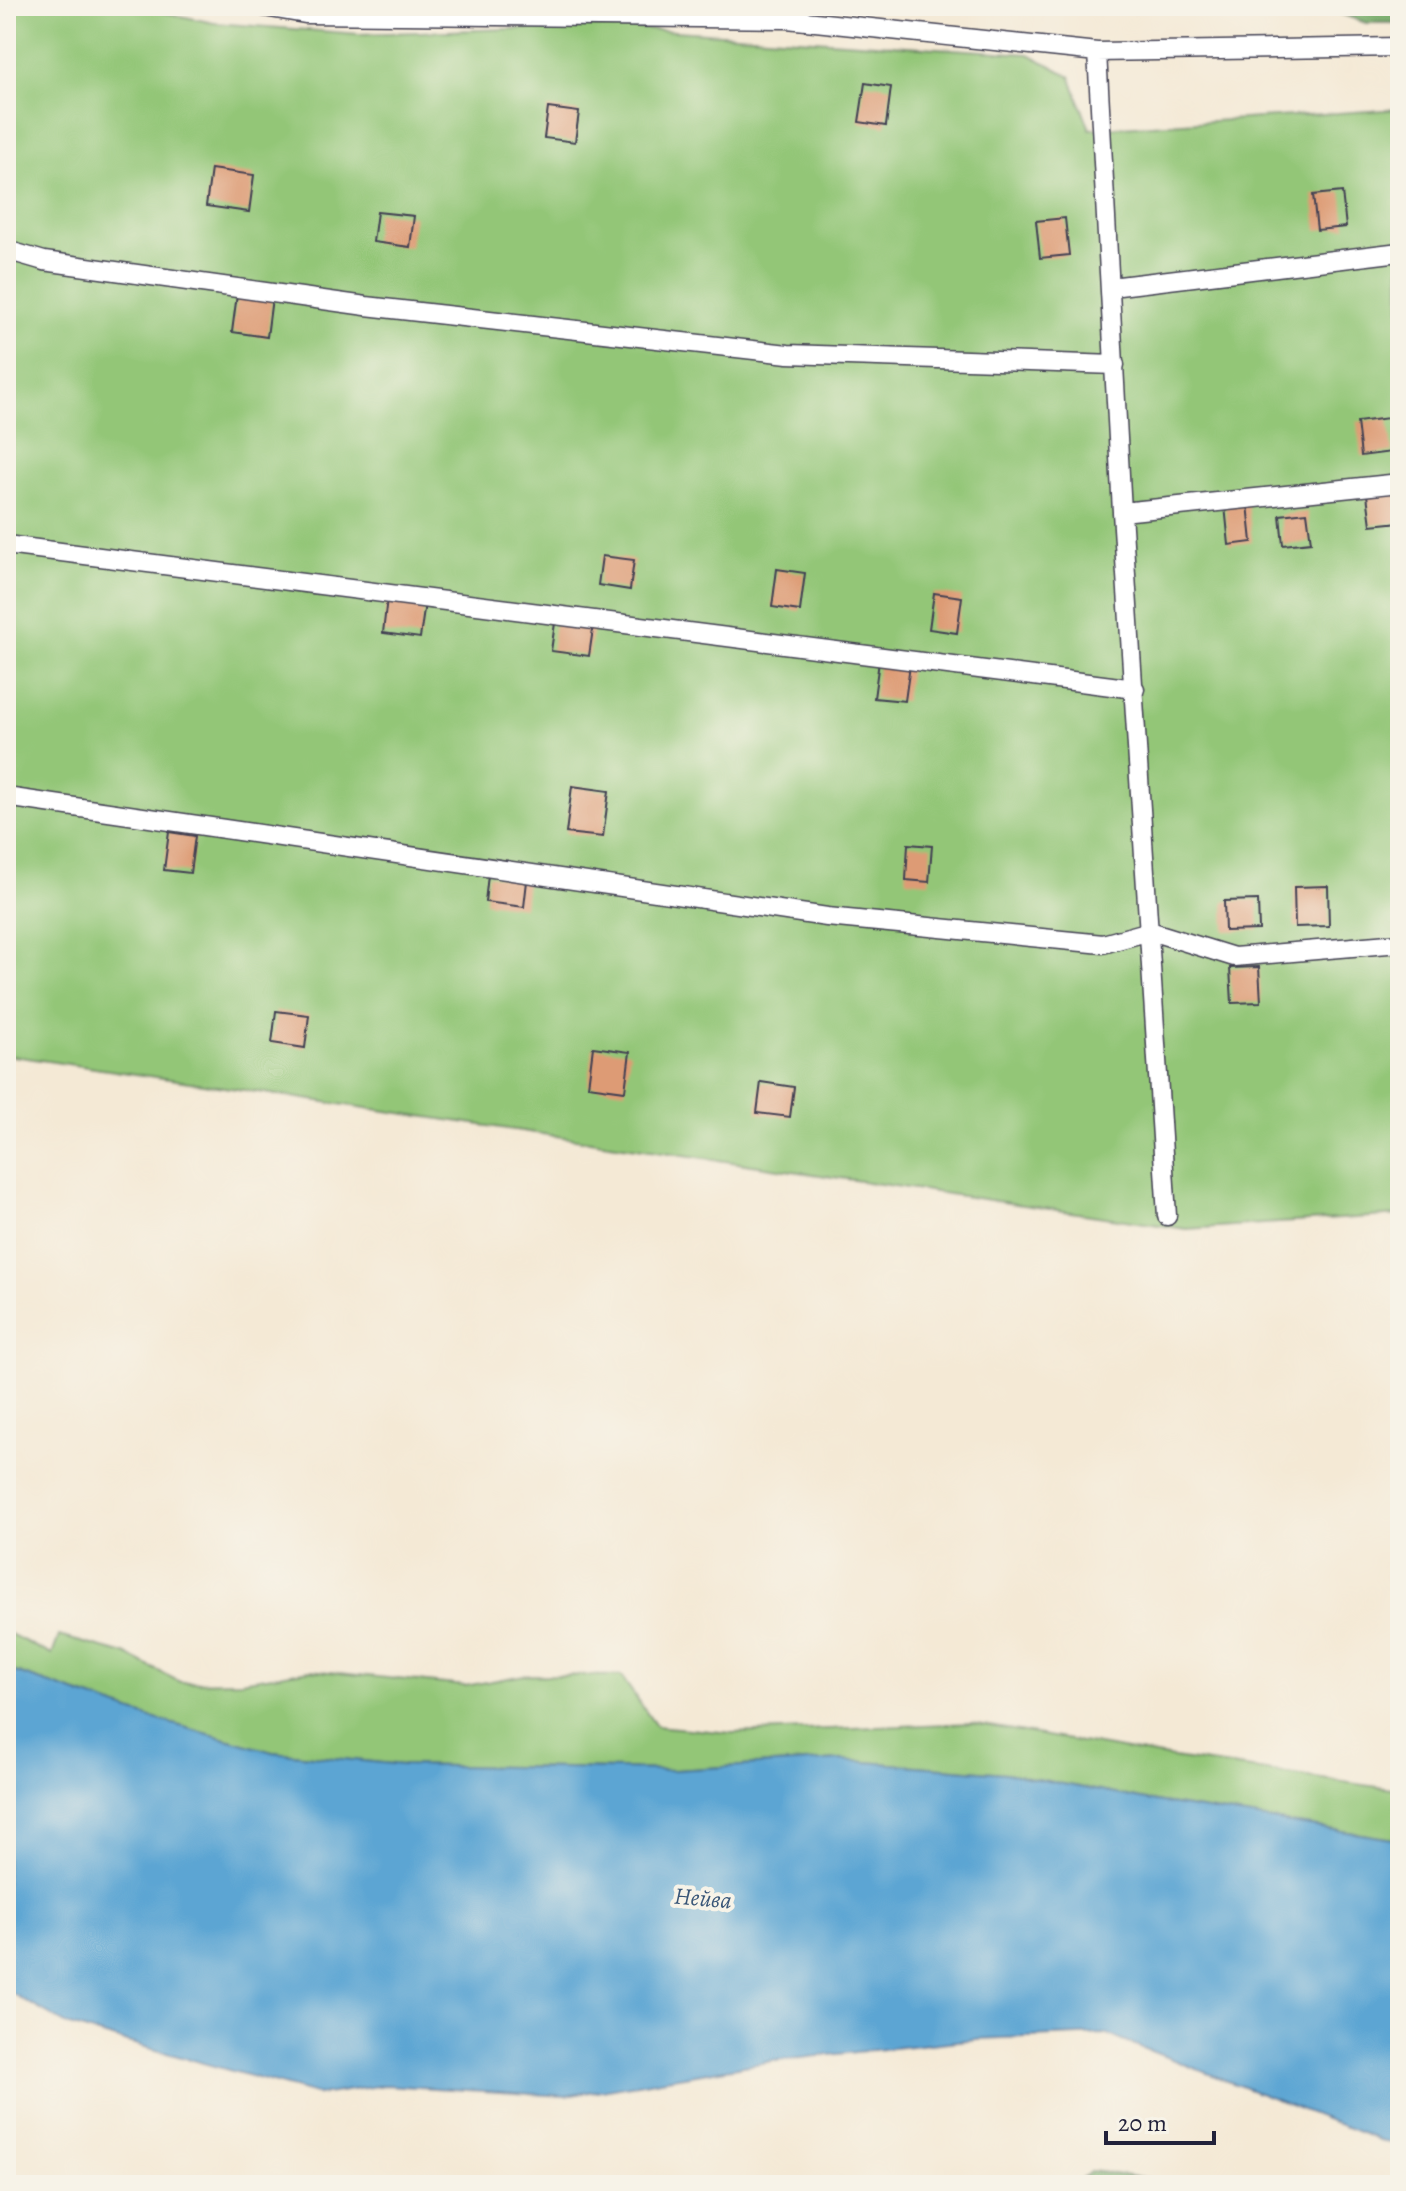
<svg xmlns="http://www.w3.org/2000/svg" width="1406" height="2191" font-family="Alegreya,serif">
<rect width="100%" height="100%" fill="#f7f3e8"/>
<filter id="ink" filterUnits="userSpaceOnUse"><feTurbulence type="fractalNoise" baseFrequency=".0125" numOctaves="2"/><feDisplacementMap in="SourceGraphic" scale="16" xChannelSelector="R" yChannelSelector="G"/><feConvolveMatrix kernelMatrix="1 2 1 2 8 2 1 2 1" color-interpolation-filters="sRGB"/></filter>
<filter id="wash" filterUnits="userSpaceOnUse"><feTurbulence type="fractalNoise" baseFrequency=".006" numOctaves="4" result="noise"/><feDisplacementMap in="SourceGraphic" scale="32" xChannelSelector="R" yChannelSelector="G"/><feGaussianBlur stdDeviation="1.8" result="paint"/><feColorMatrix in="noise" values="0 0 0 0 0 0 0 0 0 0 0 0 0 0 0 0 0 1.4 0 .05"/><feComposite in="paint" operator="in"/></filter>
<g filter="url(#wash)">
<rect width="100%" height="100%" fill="#f4e9d5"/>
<!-- green -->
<path fill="#93c677" stroke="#5a7459" stroke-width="2" d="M6,6H134L214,23L359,34L599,26L1029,54L1070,76L1090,129L1400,109V1215L1186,1229L6,1055Z
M6,1632L52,1655L59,1636L125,1654L180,1682L241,1681L310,1670L465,1686L524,1675L621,1676L656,1726L732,1733L972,1723L1173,1758L1400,1790V1840L1162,1803L1006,1773L841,1760L674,1770L403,1765L273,1752L148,1717L6,1669Z"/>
<!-- forest -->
<path fill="#76ab68" stroke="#4c6652" stroke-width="2" d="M1319,6H1400V23H1366Z
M1091,2171H1092L1195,2185H1075Z"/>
<!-- water -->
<path fill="#5ca5d3" stroke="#3f6487" stroke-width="2" d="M6,1669L148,1717L273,1752L403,1765L674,1770L841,1760L1006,1773L1162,1803L1400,1840V2144L1379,2140L1107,2034L976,2039L773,2061L566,2096L385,2085L319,2095L69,2026L6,1990Z"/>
<g id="blocks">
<!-- building -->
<path fill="#dd9b74" d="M865,83L891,87L886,126L859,122Z
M548,108L579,112L575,142L544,138Z
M211,169L254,175L249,212L206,206Z
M1342,192L1346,227L1317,230L1313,195Z
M377,212L414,216L410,247L373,242Z
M1065,218L1069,255L1040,258L1036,221Z
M237,294L272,298L267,337L232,332Z
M1388,418L1392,452L1361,456L1357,422Z
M1400,492V522L1371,525L1367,495Z
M1248,504L1252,542L1229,545L1225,506Z
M1307,512L1311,542L1283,545L1280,515Z
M602,556L634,560L630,590L598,585Z
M777,569L805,573L800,611L772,607Z
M934,593L962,597L957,633L929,629Z
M387,598L425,603L420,638L383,633Z
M555,623L593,629L589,656L551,651Z
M879,661L910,665L905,701L874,698Z
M572,786L609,791L603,837L566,833Z
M169,832L195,836L190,873L164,870Z
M908,844L932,846L929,882L906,880Z
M488,875L527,881L524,907L485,902Z
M1328,886L1329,926L1295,927L1294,887Z
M1258,900L1259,930L1225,931L1224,901Z
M1259,967L1261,1002L1232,1003L1230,968Z
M276,1011L309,1015L305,1048L272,1043Z
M593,1047L630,1052L625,1091L588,1086Z
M761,1082L794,1087L790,1117L757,1113Z"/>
</g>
</g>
<g filter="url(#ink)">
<use href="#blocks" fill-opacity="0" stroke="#424052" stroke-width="2"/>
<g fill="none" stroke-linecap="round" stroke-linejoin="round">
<!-- service casing -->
<g stroke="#424052" stroke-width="21">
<path id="service" d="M258,6L305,14L787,19L1097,52L1122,512L1167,1216
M1097,52L1400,47
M6,250L44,261L366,306L788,354L1115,365
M1111,287L1400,252
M1122,512L1400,483
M6,545L1135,689
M6,797L827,917L1103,944L1150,931L1234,957L1400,943"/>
</g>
<!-- service -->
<use href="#service" stroke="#fff" stroke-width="18"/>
</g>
</g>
<g text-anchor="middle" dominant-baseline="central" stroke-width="8" stroke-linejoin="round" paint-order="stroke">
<!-- water labels -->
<g font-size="24" font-style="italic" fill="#395678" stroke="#f7f3e8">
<text transform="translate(703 1898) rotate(5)">Нейва</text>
</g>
</g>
<!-- margin -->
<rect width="1406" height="2191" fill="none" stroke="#f7f3e8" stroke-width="32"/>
<!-- scale -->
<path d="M1106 2131v12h108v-12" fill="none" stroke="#22223b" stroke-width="4"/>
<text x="1118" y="2131" font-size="24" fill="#22223b" stroke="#f7f3e8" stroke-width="6" paint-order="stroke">20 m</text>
</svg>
